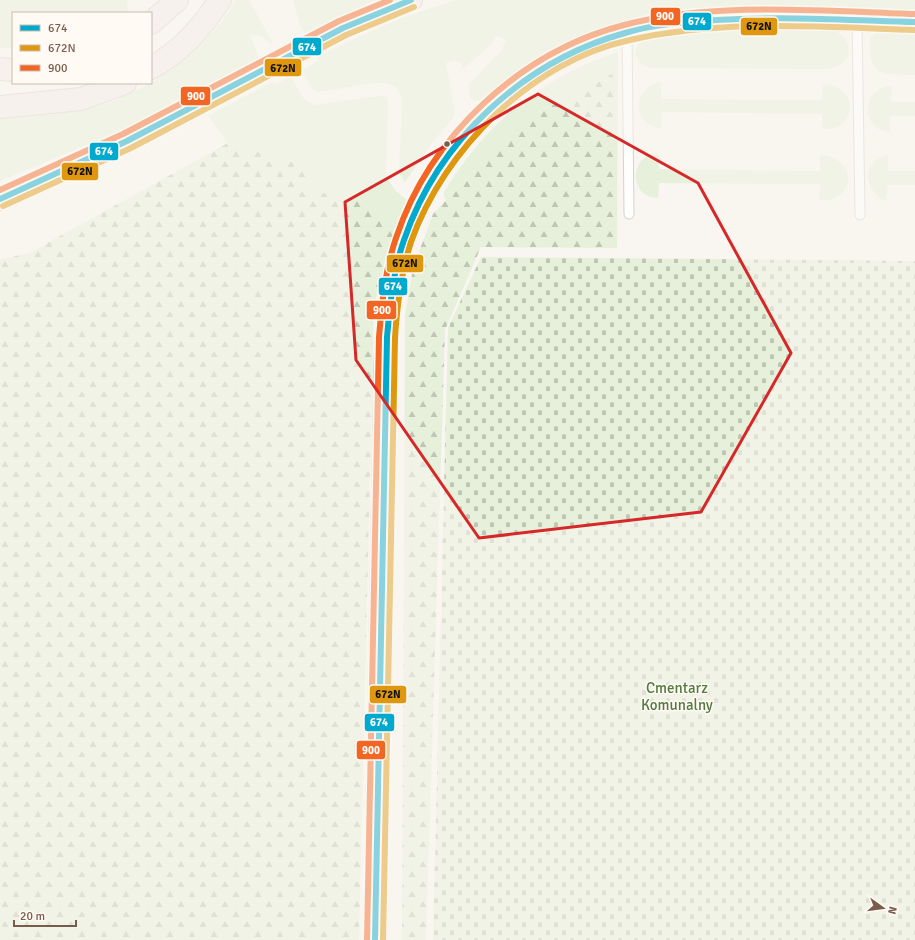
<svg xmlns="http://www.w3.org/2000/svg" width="915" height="940" font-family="Signika,sans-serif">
<defs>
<pattern id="forest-firs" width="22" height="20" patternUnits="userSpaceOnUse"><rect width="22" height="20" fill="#e7f0db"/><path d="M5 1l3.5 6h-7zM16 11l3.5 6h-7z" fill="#c0c6b4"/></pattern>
<pattern id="cemetery-stones" width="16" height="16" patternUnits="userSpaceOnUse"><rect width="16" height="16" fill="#e7f0db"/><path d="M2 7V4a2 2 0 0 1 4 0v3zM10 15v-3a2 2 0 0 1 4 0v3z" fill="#c0c6b4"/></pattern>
</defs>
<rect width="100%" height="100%" fill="#f9f5f0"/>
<!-- grass -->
<path fill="#e7f0db" d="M0,0H127L128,13H13V48H0Z
M236,0H249L273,43L271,44L262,36L250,35L259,58L118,132L0,181V118C27,116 55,115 82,110C141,98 206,53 236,0Z
M293,0H375L305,33L300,26Z
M458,0H915V12L671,13C599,22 535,54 481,101H474L470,97L469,84L501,51L506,40L496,36L492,44L463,69L460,62L454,61L446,63L455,113L453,118L432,143L405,182L401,176L399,169L402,105C402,75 375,83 355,86C343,88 330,90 318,92L313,90L302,70L319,61L317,57C362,34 408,13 458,0Z
M760,29L835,30L846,39L848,45L849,56L841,65L829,69L649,68L640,63L635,54L638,44L642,40L703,31Z
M879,30L915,31V75C882,74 867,76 870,38Z
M618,52V71L522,121L446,200L444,197V192C487,122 540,78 618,52Z
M291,77L304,99L314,105L379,96L387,97L388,106L386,176L395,190L408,201L397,226L368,207L357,197L338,198L312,189L298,164L228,143L208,116L272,82L275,84Z
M658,83H661V99L822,100L823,85C861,85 857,133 822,129V114L662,112L661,128C633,127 631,88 658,83Z
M892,86L891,102H915V116H890V133C858,128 862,86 892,86Z
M658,153L659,169L820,171V155C860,158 855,203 819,200L820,184L659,183L658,198C629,197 628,156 658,153Z
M888,154V171H915V185H888L886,201C871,195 861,176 874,162C878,158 884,156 888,154Z"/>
<!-- forest -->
<path fill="url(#forest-firs)" d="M618,71L617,248L481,247L445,330L426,940H402L405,315L413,268L433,214L522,121Z
M228,143L298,164L312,189L338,198L357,197L368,207L397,226L374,305L359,940H0V260L31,252Z"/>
<!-- cemetery -->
<path fill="url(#cemetery-stones)" d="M481,257L915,261V940H433L448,328Z"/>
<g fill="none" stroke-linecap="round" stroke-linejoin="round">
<!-- service casing -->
<g stroke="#d7d1cb" stroke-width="11">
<path id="service" d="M857,21L860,215
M627,32L629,214"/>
</g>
<!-- tertiary casing -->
<g stroke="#d7d1cb" stroke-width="24">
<path id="tertiary" d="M375,940L385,371C387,326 390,282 404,239C442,125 551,37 670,24C751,14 834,20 915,22"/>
</g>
<!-- trunk casing -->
<g stroke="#dad1cc" stroke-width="24">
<path id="trunk" d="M151,23L177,0
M0,69L13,70
M0,199L127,141L343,28L411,0"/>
</g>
<!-- motorway casing -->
<g stroke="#dad1cc" stroke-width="24">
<path id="motorway" d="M151,68C181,51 201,29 220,0
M0,107L81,99L125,83"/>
</g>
<!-- service -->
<use href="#service" stroke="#fefefd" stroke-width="9"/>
<!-- tertiary -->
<use href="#tertiary" stroke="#fefefd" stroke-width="22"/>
<!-- trunk -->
<use href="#trunk" stroke="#f2ece8" stroke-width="22"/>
<!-- motorway -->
<use href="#motorway" stroke="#f2eae7" stroke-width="22"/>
<!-- bus-1 casing -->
<g stroke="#fffaf3" stroke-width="9">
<path id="bus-1" d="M0,199L127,141L343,28L411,0
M375,940L387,337C390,305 393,271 404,240C438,140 524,61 625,33C655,24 686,22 717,20C783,16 849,20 915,22"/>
</g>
<!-- bus-2 casing -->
<g stroke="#fffaf3" stroke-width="9">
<path id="bus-2" d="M3,206L131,148L346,35L414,7
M383,940L395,338C397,306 401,273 411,242C444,149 532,61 630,40C723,19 820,27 915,30"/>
</g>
<!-- bus-3 casing -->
<g stroke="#fffaf3" stroke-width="9">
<path id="bus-3" d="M0,190L123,134L339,21L390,0
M367,940L379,337C382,303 385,270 396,238C430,136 520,52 624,25C714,1 822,11 915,14"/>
</g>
<!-- bus-1 -->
<use href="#bus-1" stroke="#00a9ce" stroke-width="6"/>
<!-- bus-2 -->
<use href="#bus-2" stroke="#de970f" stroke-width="6"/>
<!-- bus-3 -->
<use href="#bus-3" stroke="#f26522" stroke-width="6"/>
</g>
<!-- marked area -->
<path d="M0 0H915V940H0ZM538,94L698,183L791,353L701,512L479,538L356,360L345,202Z" fill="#f9f5f0" fill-opacity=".55" fill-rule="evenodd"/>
<path fill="none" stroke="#d62828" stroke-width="3" stroke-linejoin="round" d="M538,94L698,183L791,353L701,512L479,538L356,360L345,202Z"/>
<!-- markers -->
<circle fill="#7a5c4d" stroke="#fffaf3" stroke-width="1.5" cx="447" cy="144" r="3.5"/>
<g text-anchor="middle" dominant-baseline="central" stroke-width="3" stroke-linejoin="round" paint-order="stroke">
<!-- park labels -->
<g font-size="15" fill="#537a41" stroke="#fffaf3">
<text x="677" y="688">Cmentarz<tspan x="677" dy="17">Komunalny</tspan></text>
</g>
</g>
<g stroke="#fffaf3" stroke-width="1.5">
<rect x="650" y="7" width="31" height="19" rx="4" fill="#f26522"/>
<rect x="682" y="12" width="30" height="19" rx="4" fill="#00a9ce"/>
<rect x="740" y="17" width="38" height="19" rx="4" fill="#de970f"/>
<rect x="292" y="37" width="30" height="19" rx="4" fill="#00a9ce"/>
<rect x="264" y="58" width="38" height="19" rx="4" fill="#de970f"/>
<rect x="180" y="86" width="31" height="20" rx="4" fill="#f26522"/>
<rect x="89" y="142" width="30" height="19" rx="4" fill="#00a9ce"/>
<rect x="61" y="162" width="38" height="19" rx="4" fill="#de970f"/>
<rect x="386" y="254" width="38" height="19" rx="4" fill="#de970f"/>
<rect x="378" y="277" width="30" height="19" rx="4" fill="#00a9ce"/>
<rect x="366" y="300" width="31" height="20" rx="4" fill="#f26522"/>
<rect x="369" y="685" width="38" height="19" rx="4" fill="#de970f"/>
<rect x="364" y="713" width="31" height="19" rx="4" fill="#00a9ce"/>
<rect x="356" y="740" width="30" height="20" rx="4" fill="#f26522"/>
</g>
<g font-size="11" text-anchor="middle" font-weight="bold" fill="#fff">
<text x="665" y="20">900</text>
<text x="697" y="25">674</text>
<text x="307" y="51">674</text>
<text x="196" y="100">900</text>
<text x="104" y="155">674</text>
<text x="393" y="290">674</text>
<text x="382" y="314">900</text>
<text x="379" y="726">674</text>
<text x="371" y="754">900</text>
</g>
<g font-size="11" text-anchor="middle" font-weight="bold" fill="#111">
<text x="759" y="30">672N</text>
<text x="283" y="72">672N</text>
<text x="80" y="175">672N</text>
<text x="405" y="267">672N</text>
<text x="388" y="698">672N</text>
</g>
<!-- legend -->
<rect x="12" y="12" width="140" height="72" fill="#fffaf3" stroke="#cabbb1"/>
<rect x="20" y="25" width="20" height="6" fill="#00a9ce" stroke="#cabbb1"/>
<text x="48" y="32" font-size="12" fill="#7a5c4d">674</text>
<rect x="20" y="45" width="20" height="6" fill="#de970f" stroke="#cabbb1"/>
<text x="48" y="52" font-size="12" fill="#7a5c4d">672N</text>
<rect x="20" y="65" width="20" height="6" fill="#f26522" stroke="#cabbb1"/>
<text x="48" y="72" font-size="12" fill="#7a5c4d">900</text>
<!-- north arrow -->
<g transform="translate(883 908) rotate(104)" stroke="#fffaf3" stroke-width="3" paint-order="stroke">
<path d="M0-3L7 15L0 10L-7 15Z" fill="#7a5c4d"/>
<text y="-6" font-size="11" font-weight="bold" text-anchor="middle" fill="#7a5c4d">N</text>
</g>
<!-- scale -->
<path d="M14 920v6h62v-6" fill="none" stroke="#7a5c4d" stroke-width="2"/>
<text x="20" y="920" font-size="12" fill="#7a5c4d" stroke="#fffaf3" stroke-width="3" paint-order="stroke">20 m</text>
</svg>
